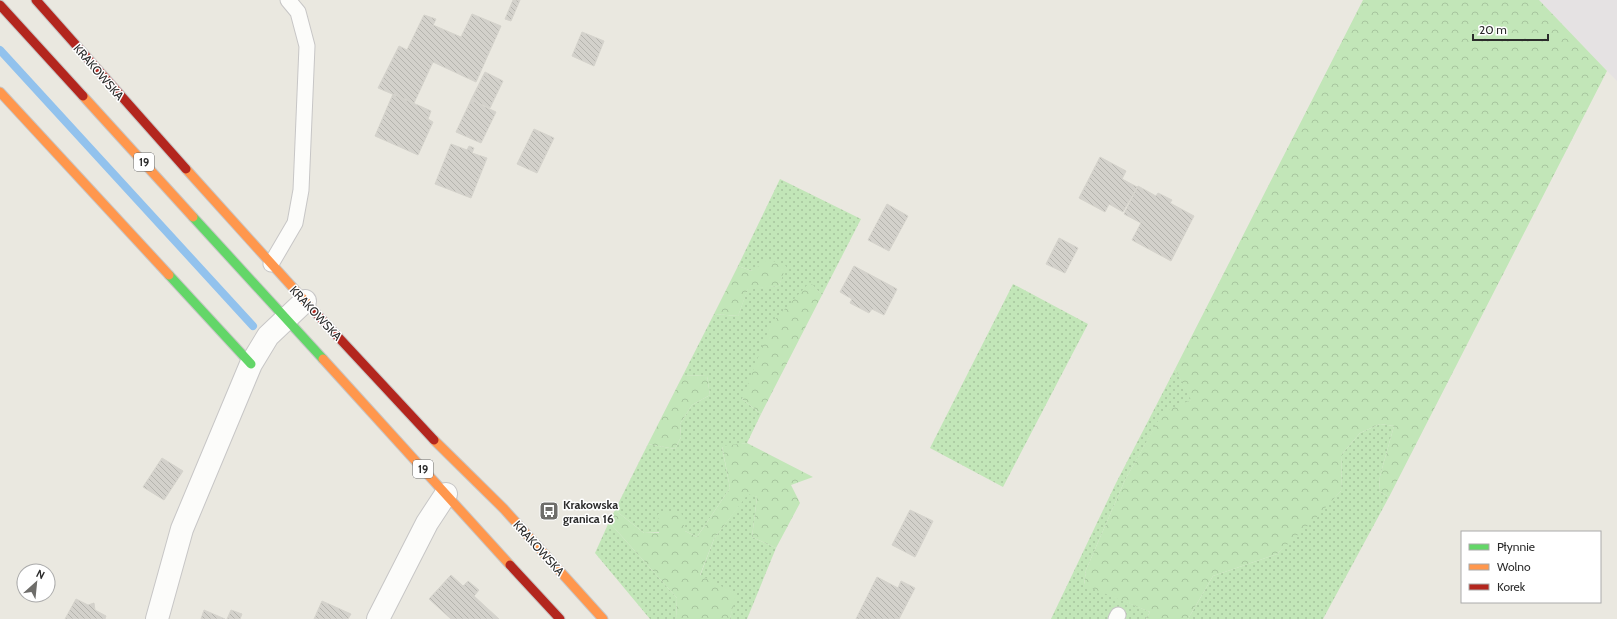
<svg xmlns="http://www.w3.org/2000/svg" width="1617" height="619" font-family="Cabin,sans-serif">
<defs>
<pattern id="grass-dots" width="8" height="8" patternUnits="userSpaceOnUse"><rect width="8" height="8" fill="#c2e6b8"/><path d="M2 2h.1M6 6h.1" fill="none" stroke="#a7c59e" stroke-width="1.8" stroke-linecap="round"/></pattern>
<pattern id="forest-crowns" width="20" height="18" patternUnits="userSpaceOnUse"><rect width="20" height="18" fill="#c2e6b8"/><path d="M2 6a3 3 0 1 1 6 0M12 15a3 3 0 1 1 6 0" fill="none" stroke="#a7c59e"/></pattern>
<pattern id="building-back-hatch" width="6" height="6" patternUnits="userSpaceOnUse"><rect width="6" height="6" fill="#d3d1cb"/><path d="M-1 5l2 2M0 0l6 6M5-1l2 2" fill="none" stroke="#b5b4ae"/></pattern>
</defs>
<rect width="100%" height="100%" fill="#eae8e0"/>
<!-- industrial -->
<path fill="#e5e2e3" d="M1539,0H1617V81L1607,71Z"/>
<!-- grass -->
<path fill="url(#grass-dots)" d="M780,179L861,219L822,295L810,283L742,399L761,414L747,443L722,447L730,488L697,537L685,531L644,533L615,510L648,444L675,449L681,437L680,424L692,405L710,395L707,376L683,375L714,314L738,316L748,288L779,286L785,266L752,271L738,266Z
M1013,284L1088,324L1003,487L930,448Z
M1175,369L1192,400L1163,413L1125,480L1086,570L1084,584L1150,612L1146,619H1051L1116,483Z
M1380,424L1394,426L1380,476L1379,491L1389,497L1323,619H1188L1213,576L1277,554L1341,491L1342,454L1360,433Z
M748,493L757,497L752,537L776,548L747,619H730L735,594L700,576L714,539Z
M609,522L677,598L676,619H650L595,553Z"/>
<!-- forest -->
<path fill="url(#forest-crowns)" d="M1363,0H1539L1607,71L1389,497L1379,491L1380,476L1394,426L1380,424L1360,433L1342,454L1341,491L1312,522L1277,554L1213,576L1188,619H1146L1150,612L1084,585L1086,570L1125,480L1163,412L1191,400L1175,369Z
M768,259L786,266L779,286L748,289L738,316L714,314L738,266L752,271Z
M810,282L822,295L761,414L742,399L771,324Z
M683,375L707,376L710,395L692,405L680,424L681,437L675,449L648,444Z
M747,443L813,477L791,485L800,503L776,548L752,537L757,497L748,494L714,539L700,575L736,594L730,619H676L677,598L609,522L615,510L644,533H659L658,514L681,511L685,531L697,537L730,488L722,446Z"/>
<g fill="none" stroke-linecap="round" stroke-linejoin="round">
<!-- stream -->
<path stroke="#92c2ed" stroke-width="8" d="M0,50L253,326"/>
</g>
<!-- building -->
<path fill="url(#building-back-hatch)" stroke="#d5d3cc" d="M513,0H520L511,21L505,19Z
M472,14L501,26L476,82L433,62L414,103L378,88L399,46L407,50L424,15L436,19L433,25L461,37Z
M582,32L604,41L594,66L572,56Z
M485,72L503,81L490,108L471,100Z
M393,94L431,111L428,119L433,122L418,155L375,136Z
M471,100L496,112L481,143L456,132Z
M534,129L554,138L537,173L517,164Z
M451,144L467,150L469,146L474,148L472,153L487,158L471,198L435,184Z
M1100,157L1126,171L1122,179L1137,187L1123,212L1109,204L1105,212L1079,198Z
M1138,186L1156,196L1158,193L1172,200L1170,203L1194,216L1171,261L1132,240L1141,223L1124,214Z
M887,204L908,216L889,251L868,240Z
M1059,238L1078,248L1065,273L1046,264Z
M854,266L897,289L884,315L872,309L869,313L850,303L852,299L840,292Z
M162,458L183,471L164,500L143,487Z
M910,510L933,521L915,557L892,545Z
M451,575L463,586L468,581L479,590L474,596L499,619H451L429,599Z
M877,577L898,588L901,581L915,588L899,619H856Z
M76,599L88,605L94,603L95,610L106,616L105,619H65Z
M322,601L351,614L348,619H314Z
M204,610L225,619H201Z
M231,610L242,614L240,619H227Z"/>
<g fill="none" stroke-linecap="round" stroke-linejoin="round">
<!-- lane casing -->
<g stroke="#c7c6c6" stroke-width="17">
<path id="lane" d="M271,264L295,223L301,190L307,46L298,12L288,0
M1116,619L1118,615"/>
</g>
<!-- street casing -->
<g stroke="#c7c6c6" stroke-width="24">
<path id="street" d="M157,619L182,529L251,364L268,336L305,301
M378,619L427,523L446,494"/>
</g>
<!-- fast casing -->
<g stroke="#c7c6c6" stroke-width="11">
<path id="fast" d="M193,217L323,359
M169,275L251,364"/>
</g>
<!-- slow casing -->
<g stroke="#c7c6c6" stroke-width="11">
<path id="slow" d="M0,92L169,275
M83,96L193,217
M186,169L314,311
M323,359L510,565
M434,440L504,509L603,619"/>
</g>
<!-- jam casing -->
<g stroke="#c7c6c6" stroke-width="11">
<path id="jam" d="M36,0L186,169
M0,5L83,96
M314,311L434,440
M510,565L560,619"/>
</g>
<!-- lane -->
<use href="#lane" stroke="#fcfcfa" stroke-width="15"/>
<!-- street -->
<use href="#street" stroke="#fcfcfa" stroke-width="22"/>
<!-- fast -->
<use href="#fast" stroke="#63d668" stroke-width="9"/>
<!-- slow -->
<use href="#slow" stroke="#ff974d" stroke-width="9"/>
<!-- jam -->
<use href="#jam" stroke="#b3261e" stroke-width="9"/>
</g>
<!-- icons -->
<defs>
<g id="bus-square" transform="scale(1)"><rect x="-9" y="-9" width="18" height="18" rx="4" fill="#6e6d6a" stroke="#fff"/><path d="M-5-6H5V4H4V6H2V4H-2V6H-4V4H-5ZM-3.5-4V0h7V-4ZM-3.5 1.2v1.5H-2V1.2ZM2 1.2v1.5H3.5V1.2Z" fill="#fff"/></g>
</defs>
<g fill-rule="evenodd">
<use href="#bus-square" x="549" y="511"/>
</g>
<g text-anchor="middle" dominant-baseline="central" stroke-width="3" stroke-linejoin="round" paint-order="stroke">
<!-- shield labels -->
<g fill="#fff" stroke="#6b6b6b" stroke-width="1">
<rect x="134" y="153" width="20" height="18" rx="3"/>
<rect x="413" y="460" width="20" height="18" rx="3"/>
</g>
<g font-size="11" font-weight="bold" fill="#2b2b2b">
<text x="144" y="162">19</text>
<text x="423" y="469">19</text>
</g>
<!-- street labels -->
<g font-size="12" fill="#2b2b2b" stroke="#fff">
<text transform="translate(99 72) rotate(49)">KRAKOWSKA</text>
<text transform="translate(316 313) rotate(47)">KRAKOWSKA</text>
<text transform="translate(539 548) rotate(48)">KRAKOWSKA</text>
</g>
<!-- poi labels -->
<g font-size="12" font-weight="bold" fill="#2b2b2b" stroke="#fff" text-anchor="start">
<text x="563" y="504">Krakowska<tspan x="563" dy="14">granica 16</tspan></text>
</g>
</g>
<!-- legend -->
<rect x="1461" y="531" width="140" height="72" fill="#ffffff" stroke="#aaaaaa"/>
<rect x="1469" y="544" width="20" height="6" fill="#63d668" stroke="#aaaaaa"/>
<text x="1497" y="551" font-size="12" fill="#2b2b2b">Płynnie</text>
<rect x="1469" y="564" width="20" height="6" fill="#ff974d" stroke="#aaaaaa"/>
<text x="1497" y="571" font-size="12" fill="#2b2b2b">Wolno</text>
<rect x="1469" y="584" width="20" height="6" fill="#b3261e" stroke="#aaaaaa"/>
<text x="1497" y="591" font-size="12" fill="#2b2b2b">Korek</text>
<!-- north arrow -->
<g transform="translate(36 583) rotate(27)"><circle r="19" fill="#ffffff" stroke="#aaaaaa"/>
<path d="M0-3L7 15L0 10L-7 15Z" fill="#6e6d6a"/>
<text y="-6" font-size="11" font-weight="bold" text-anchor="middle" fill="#2b2b2b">N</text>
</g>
<!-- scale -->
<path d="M1473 34v6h75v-6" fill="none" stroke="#2b2b2b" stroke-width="2"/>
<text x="1479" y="34" font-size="12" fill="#2b2b2b" stroke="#ffffff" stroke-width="3" paint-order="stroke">20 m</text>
</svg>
